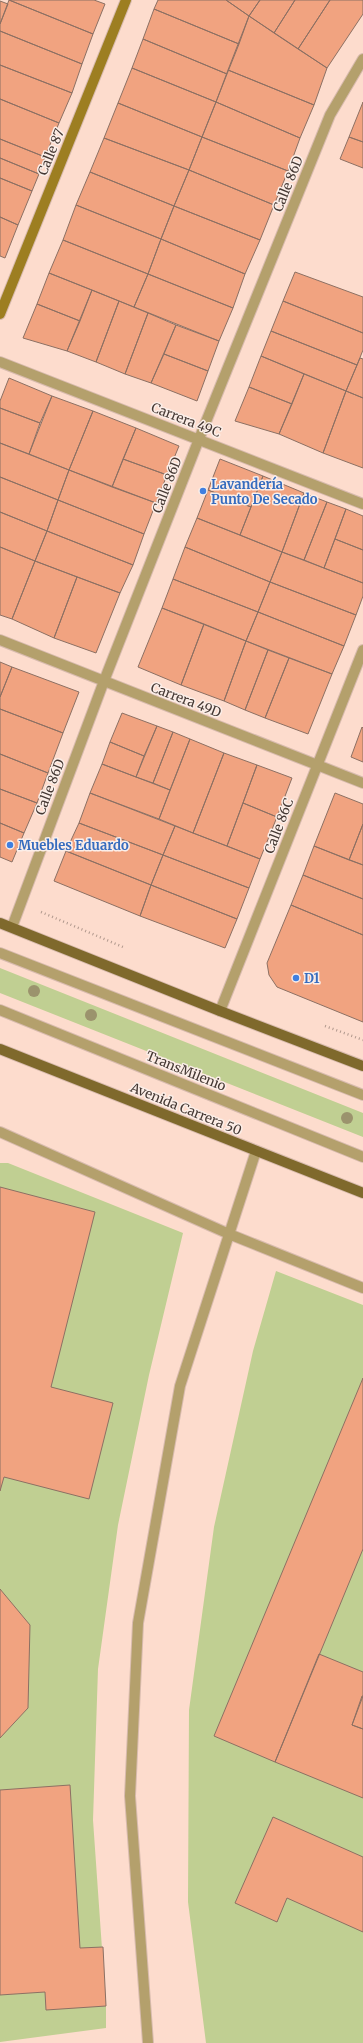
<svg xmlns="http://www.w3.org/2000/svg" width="363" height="2043" font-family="Merriweather,serif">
<rect width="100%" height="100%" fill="#fddccd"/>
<!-- green -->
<path fill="#c0cf92" d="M0,968L363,1113V1137L0,993Z
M0,1163H8L183,1233L149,1375L118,1525L98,1669L93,1820L106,2006V2028L0,2042Z
M276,1271L363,1305V2043H206L188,1902L189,1710L214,1527L253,1351Z"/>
<!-- building -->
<path fill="#f1a380" stroke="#8c7063" d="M9,0H94L105,4L93,34Z
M9,0L93,34L82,64L0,31V24Z
M158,0H226L249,16L239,44L154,9Z
M226,0H260L249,16Z
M260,0H295L274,33L249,16Z
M295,0H330L298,49L274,33Z
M330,0H363V14L327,68L298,49Z
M0,1L8,4L0,24Z
M154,9L239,44L227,74L143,39Z
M249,16L327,68L314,105L228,70Z
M0,31L82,64L72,93L0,65Z
M143,39L227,74L216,102L132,68Z
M0,65L72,93L59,123L0,99Z
M132,68L216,102L202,137L118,103Z
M228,70L314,105L300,138L216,102Z
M0,99L59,123L45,157L0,139Z
M216,102L300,138L288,171L202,137Z
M363,102V142L349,137Z
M118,103L202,137L189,170L104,138Z
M202,137L288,171L274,205L189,170Z
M349,137L363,142V168L340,159Z
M104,138L189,170L174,206L90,172Z
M0,139L45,157L39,174L0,158Z
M0,158L39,174L32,191L0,178Z
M189,170L274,205L260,240L174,206Z
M90,172L174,206L161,239L76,205Z
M0,178L32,191L18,225L0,217Z
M76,205L161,239L148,274L63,240Z
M174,206L260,240L245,274L161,239Z
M0,217L18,225L5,258L0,256Z
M161,239L245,274L233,308L148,274Z
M63,240L148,274L134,307L49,273Z
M295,272L363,297V333L283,301Z
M49,273L92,290L80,321L37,304Z
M148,274L233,308L219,341L134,307Z
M92,290L119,301L96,362L67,351Z
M119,301L148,313L125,374L96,362Z
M283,301L363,333V350L357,365L271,331Z
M37,304L80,321L67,351L23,338Z
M148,313L176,325L151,383L125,374Z
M176,325L219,341L208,371L164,354Z
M271,331L357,365L346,391L261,356Z
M164,354L208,371L197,401L151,383Z
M261,356L304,374L292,404L249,387Z
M360,358L363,359V398L346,391Z
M304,374L346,391L323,453L279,434Z
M9,378L52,396L40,423L0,408V401Z
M249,387L292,404L279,434L235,421Z
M346,391L363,398V468L323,453Z
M52,396L93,411L69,470L29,454Z
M0,408L40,423L29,454L0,443Z
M93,411L136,428L112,487L69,470Z
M136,428L179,446L167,475L123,459Z
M0,443L69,470L58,500L0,477Z
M123,459L167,475L156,503L112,487Z
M220,459L263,476L251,507L208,490Z
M69,470L156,503L144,534L58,500Z
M263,476L304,493L282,552L240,535Z
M0,477L58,500L47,531L0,512Z
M208,490L251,507L240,535L197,518Z
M304,493L327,502L304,560L282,552Z
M58,500L144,534L133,565L47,531Z
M327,502L346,509L324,568L304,560Z
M346,509L363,516V550L335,539Z
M0,512L47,531L35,561L0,547Z
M197,518L282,552L270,582L185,547Z
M47,531L133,565L120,593L35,561Z
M335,539L363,550V583L324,568Z
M0,547L35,561L12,619L0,615Z
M185,547L270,582L258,612L173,579Z
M282,552L363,583V596L356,615L270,582Z
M35,561L77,577L54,638L12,619Z
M77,577L120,593L96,653L54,638Z
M173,579L258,612L246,641L162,608Z
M270,582L356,615L344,646L258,612Z
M162,608L204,624L181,685L138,667Z
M258,612L344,646L332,674L246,641Z
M204,624L246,641L224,701L181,685Z
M246,641L268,650L245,710L224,701Z
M268,650L289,658L265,718L245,710Z
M289,658L332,674L308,734L265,718Z
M0,662L12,667L0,697Z
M12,667L79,692L63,733L0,709V697Z
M0,709L63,733L48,773L0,754Z
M122,713L157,726L144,756L110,742Z
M157,726L173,732L153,783L136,777Z
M362,727L363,728V762L351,757Z
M173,732L190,739L170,790L153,783Z
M190,739L224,753L193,833L159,819Z
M110,742L144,756L136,777L102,764Z
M224,753L257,765L227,846L193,833Z
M0,754L48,773L37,803L0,789Z
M102,764L170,790L159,819L90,793Z
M257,765L292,778L277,817L243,803Z
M0,789L37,803L24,833L0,823Z
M90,793L175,826L163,855L79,823Z
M335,793L363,804V824L349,860L314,846Z
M243,803L277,817L260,859L227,846Z
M0,823L24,833L12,862L0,857Z
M79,823L163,855L151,885L66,851Z
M363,824V865L349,860Z
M175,826L260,859L249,888L163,855Z
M314,846L363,865V899L303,875Z
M66,851L151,885L140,916L54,881Z
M163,855L249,888L237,919L151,885Z
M303,875L363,899V935L291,905Z
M151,885L237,919L225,948L140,916Z
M291,905L363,935V1022L277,987L269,975L267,963Z
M0,1187L95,1212L51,1387L113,1403L89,1499L4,1477L0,1491Z
M363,1378V1549L275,1762L214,1736Z
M0,1589L30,1625L28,1708L0,1738Z
M319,1654L363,1672V1696L352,1725L363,1729V1798L275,1762Z
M362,1696H363V1729L352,1725Z
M70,1785L80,1948L103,1947L106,2006L46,2010L45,1992L0,1995V1790Z
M273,1817L363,1857V1932L287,1898L277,1922L235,1903Z"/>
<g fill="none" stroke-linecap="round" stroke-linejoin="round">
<!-- lane casing -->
<g stroke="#d8bbae" stroke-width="12">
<path id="lane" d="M0,953L363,1095
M0,1010L363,1157
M0,1132L229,1234L363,1288
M148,2043L130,1796L138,1623L180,1386L256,1151"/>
</g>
<!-- street casing -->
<g stroke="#d8bbae" stroke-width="12">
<path id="street" d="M0,362L363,504
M0,640L363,783
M12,927L104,681L199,439L330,115L363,59
M220,1011L363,650"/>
</g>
<!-- secondary casing -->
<g stroke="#d8bbae" stroke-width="12">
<path id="secondary" d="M0,314L126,0"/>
</g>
<!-- primary casing -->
<g stroke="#d8bbae" stroke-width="12">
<path id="primary" d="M0,923L220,1011L363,1066
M0,1049L363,1193"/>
</g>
<!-- path -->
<path stroke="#b0988d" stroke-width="2.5" stroke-dasharray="1 3" stroke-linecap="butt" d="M41,912L123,947
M325,1026L363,1040"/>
<!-- lane -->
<use href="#lane" stroke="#b4a06c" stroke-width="10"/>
<!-- street -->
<use href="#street" stroke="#b4a06c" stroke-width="10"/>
<!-- secondary -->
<use href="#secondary" stroke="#9d7e21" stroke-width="10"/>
<!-- primary -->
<use href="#primary" stroke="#7f692c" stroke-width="10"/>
</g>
<!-- trees -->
<g fill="#9b936d">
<circle cx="34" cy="991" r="6"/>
<circle cx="91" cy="1015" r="6"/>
<circle cx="347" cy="1118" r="6"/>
</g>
<!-- markers -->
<g fill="#3f7fe0" stroke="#fbeee8" stroke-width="1.5">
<circle cx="203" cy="491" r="4"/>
<circle cx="10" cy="845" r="4"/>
<circle cx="296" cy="978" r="4"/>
</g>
<g text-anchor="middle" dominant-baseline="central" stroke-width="3" stroke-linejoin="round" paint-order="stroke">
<!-- street labels -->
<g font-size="13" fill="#453833" stroke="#fbeee8">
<text transform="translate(51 152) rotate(-68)">Calle 87</text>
<text transform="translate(288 184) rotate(-68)">Calle 86D</text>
<text transform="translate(186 420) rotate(21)">Carrera 49C</text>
<text transform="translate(167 485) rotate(-69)">Calle 86D</text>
<text transform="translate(186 700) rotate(21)">Carrera 49D</text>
<text transform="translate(50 787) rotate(-69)">Calle 86D</text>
<text transform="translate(279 826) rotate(-69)">Calle 86C</text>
<text transform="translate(186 1071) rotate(22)">TransMilenio</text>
<text transform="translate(186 1109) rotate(22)">Avenida Carrera 50</text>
</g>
<!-- shop labels -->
<g font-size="13" font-weight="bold" fill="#366cbe" stroke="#fbeee8" text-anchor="start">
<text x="211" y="484">Lavandería<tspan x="211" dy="15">Punto De Secado</tspan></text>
<text x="18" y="845">Muebles Eduardo</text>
<text x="304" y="978">D1</text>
</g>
</g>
</svg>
